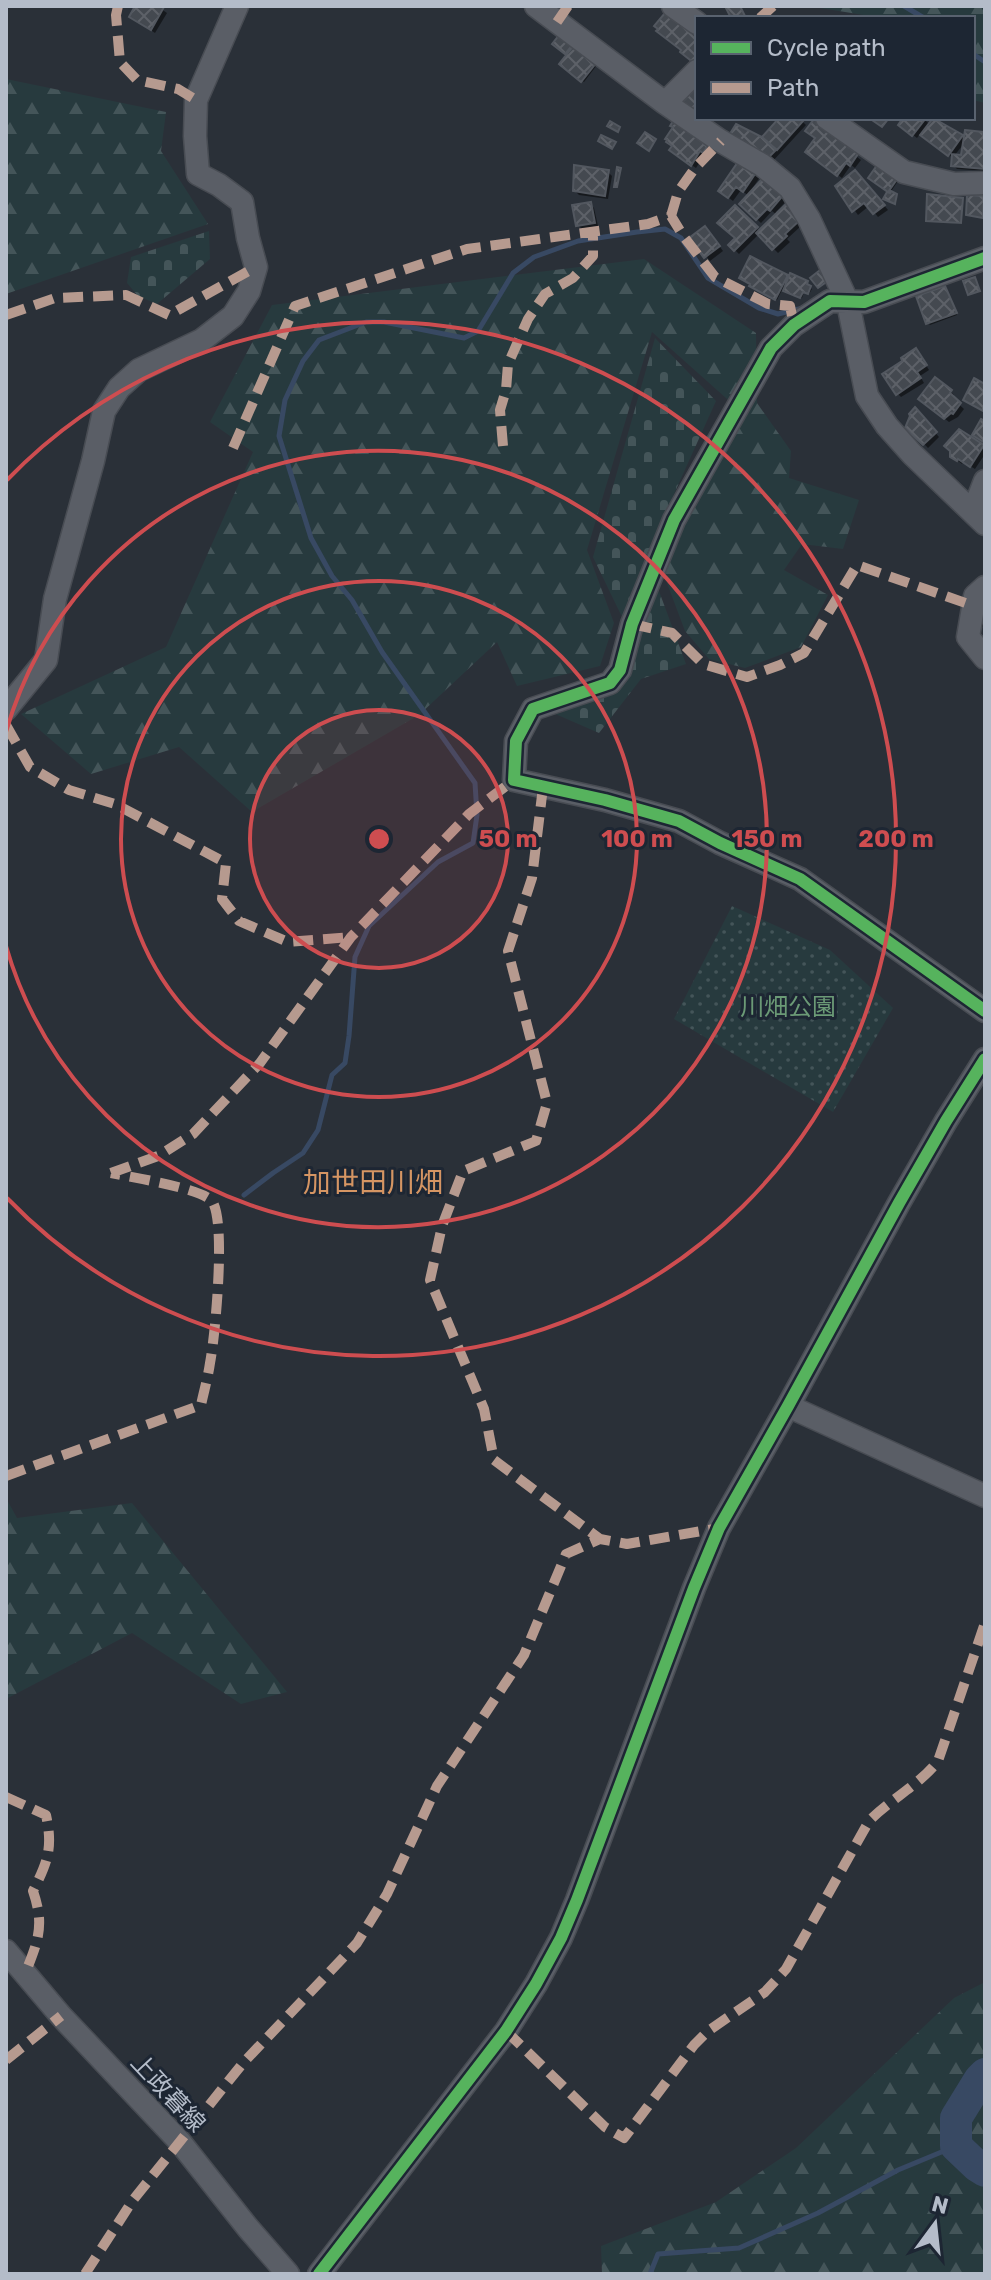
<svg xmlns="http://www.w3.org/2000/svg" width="991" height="2280" font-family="Rubik,'Noto Sans JP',sans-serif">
<defs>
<pattern id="forest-firs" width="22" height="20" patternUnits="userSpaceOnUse" patternTransform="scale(2)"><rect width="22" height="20" fill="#273a3e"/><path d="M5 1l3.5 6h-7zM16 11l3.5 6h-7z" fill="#445559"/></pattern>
<pattern id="cemetery-stones" width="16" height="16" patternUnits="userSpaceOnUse" patternTransform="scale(2)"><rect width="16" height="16" fill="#273a3e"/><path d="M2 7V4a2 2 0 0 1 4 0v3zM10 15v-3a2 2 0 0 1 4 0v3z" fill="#445559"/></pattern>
<pattern id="park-dots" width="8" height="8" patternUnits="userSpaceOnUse" patternTransform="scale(2)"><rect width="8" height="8" fill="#273a3e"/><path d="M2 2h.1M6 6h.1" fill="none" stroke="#445559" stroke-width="1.8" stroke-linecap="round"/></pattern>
<pattern id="building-cross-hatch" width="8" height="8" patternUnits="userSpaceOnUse" patternTransform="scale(2)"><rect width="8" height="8" fill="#444950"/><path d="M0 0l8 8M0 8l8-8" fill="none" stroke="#5d6168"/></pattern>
</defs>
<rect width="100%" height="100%" fill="#2a3038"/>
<!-- forest -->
<path fill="url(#forest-firs)" d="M808,6H983L985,23V103L973,100V18H882Z
M6,79L166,112L161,151L208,224L6,294Z
M644,259L756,333L757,403L791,451L789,478L859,500L843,549L802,544L784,570L828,595L801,647L745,668L709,659L685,631L661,567L745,415L652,332L587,550L614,623L600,666L517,686L497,642L419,715L252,812L179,747L91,774L21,714L166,647L253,452L210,422L272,305Z
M6,1498L17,1518L132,1503L287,1692L241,1704L132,1633L6,1699Z
M985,1982V2274H602L601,2246L716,2202L796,2148L954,1998Z"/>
<!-- cemetery -->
<path fill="url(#cemetery-stones)" d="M209,231L210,259L157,304L138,296L127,283L131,257Z
M655,338L716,401L646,556L686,664L641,679L599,733L553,713L623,686L636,646L593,557Z"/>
<!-- park -->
<path fill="url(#park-dots)" d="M732,906L830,950L893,1008L833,1112L674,1019Z"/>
<!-- shadow -->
<path fill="#0007" fill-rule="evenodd" d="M138,6H157L167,13L155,33L131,17Z
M560,37L597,65L584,82L561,64L568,55L555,44Z
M783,118H799L806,125L772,162L735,141L762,140Z
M906,118H929L926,121L930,125L955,131L966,140L982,134L985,137V171L957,169L953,165L954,159L921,133L917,138L905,129ZM966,141L963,157L954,156Z
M675,128L713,148L708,156L705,154L696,168L675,154Z
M831,137L861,160L855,168L851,165L842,178L812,156Z
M741,162L760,177L750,192L752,193L762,182L788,199L776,212L778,214L788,205L797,215L794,218L801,226L787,239L790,242L778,253L759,234L739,254L730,245L737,238L735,208L760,232L777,215L772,211L761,223L741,204L749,196L741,190L733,201L725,195Z
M878,167L898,181L890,193L897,197L896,204L886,198L889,191L871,178Z
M608,172L612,176L608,199L579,195L575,191Z
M837,186L872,191L888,210L878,217L869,206L858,215Z
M962,200V224L928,220Z
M590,204L594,208L598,226L582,229L578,225Z
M709,232L723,251L710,261L692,238Z
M787,277L790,280L807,283V286L812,289L809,294L804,292L802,298L783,288L777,300L752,287Z
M952,303L957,315L930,325L928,323Z
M920,355L929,370L920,376L924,383L901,397L897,393Z
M950,391L954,395L952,398L964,409L958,417L949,422L925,403Z
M915,410L939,437L928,448L908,427Z
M983,446L985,454L975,469L963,462L962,464L952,456Z
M985,616V629L978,622Z"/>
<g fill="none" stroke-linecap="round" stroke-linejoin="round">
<!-- stream -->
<path stroke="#384963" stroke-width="5" d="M904,6L924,18
M973,54L985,62
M244,1195L273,1173L303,1153L318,1130L332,1075L345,1063L349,1036L355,957L369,926L438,862L473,843L477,815L475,783L382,652L352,600L332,576L311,538L279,436L285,400L303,361L319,340L366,322H384L464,338L478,331L513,273L534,257L578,241L637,232L665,229L681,238L708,278L759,308L778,314L803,308
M650,2274L658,2254L739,2248L818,2213L898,2170L956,2146"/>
<!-- river -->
<path stroke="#384963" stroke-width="32" d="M985,2074L980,2079L956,2118V2146L977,2166L985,2171"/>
</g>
<!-- building -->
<path fill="url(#building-cross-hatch)" stroke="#52575f" stroke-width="2" d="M135,6L164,7L151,30L129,17Z
M729,6H740L746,18H731L726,8Z
M665,13L673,20L675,17L697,33V59L694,63L680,52L681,50L656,31L658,29L654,26Z
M560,34L573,44L565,54L552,44Z
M574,45L597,62L581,82L559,64Z
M697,81V104L691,111L679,100Z
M779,118H801L804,120L777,150L762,137Z
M869,118H889L882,127Z
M903,118H926L912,136L898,125Z
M933,118L963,135L948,156L920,135Z
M814,119L830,130L828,132L858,154L850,166L846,163L837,176L805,152L815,138L805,131Z
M610,121L620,127L618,132L607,126Z
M673,121L710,142L703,153L700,151L691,166L669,150L672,146L666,142L667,140L665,139L673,127L670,126Z
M736,124L762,137L776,150L767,159L728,137Z
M965,130L983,132V135L985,136V169L951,166L952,154L961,155Z
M645,132L656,139L649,151L637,143Z
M601,135L616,142L612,149L598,141Z
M740,159L757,171L743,192L736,187L728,198L718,191Z
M878,164L898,178L888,192L868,178Z
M574,165L609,170L605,196L573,191Z
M617,167L621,168L617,187H614Z
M855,170L885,205L873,214L864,203L852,212L835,186Z
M762,179L768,185L772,181L785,193L770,211L767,209L756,220L739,204Z
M891,191L897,194L895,204L883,199L887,192L890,193Z
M927,194L963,198L961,223L926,221Z
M967,195L984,196L983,218L966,215Z
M591,202L595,223L576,226L572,205Z
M788,202L794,210L791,213L799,221L785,234L787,236L772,250L756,233Z
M735,205L758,227L734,251L728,245L735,238L717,223Z
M705,226L720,246L704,258L689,238Z
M750,256L788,275L775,300L749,286L750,284L739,278Z
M820,270L829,280L818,288L810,278Z
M790,273L808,281L807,284L811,286L808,294L803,292L800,298L783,291Z
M975,277L980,291L968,295L963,281Z
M945,286L957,313L926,324L916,296Z
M916,348L927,365L917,372L921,378L896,395L882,374L902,361L901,358Z
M935,377L952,390L950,393L961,403L953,414L951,413L944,419L918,399Z
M974,378L985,384V412L963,400Z
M915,407L937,432L923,445L905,428L910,416L909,414Z
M981,419L985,421V443L972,435Z
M959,429L984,445L970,467L958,459L957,461L950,457V451L944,446Z"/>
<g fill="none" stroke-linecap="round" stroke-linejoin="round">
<!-- minor casing -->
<g stroke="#484c53" stroke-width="25">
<path id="minor" d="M536,6L665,103L719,140L762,165L790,188L809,219L848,303L867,396L887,426L912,454L985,524
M673,6L697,23
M665,103L697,71
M827,118L904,172L954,184L985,183
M985,258L864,302L830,301L794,325L771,348L674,520L632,624L620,670L610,683L533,709L516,741L514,780L605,800L679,821L720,843L800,879L985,1011
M973,512L985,481
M985,587L975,596L968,637L985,658
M6,709L46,660L55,599L93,461L104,411L119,388L139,370L202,340L233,316L249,291L256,267L248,238L242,202L219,185L198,174L195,136L196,100L237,6
M788,1406L985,1496
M6,1951L61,2016L180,2142L248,2228L288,2274
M319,2274L506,2031L536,1984L561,1938L577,1900L694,1588L719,1528L788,1406L899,1203L946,1121L985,1059"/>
</g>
<!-- minor -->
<use href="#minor" stroke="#5a5e66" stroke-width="22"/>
<!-- quiet -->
<path stroke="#b69a8f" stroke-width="10" stroke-dasharray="20 10" stroke-linecap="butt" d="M118,6L116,15L120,62L137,80L178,89L196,100
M760,18L773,6
M557,22L568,6
M671,216L678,192L695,168L721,141
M6,315L55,298L126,295L169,315L256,267
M503,446L500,410L506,390L508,364L528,319L545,294L573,278L593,256V231
M233,448L295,306L467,249L648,224L671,216L684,237L715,277L768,304L790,306L794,325
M632,624L672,633L703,664L747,677L780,665L804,653L857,565L974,606
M6,725L30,767L69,790L115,804L226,863L222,899L239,921L288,942L351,937
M543,787L532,878L508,951L547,1103L536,1141L463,1171L442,1226L430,1280L484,1409L494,1460L600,1539
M111,1173L158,1156L193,1134L260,1063L351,937L469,814L514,780
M6,1476L201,1405C204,1391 208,1377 210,1363C215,1338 227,1215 211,1200C198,1188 131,1177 111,1173
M6,1797L46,1815C53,1848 48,1861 33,1891C45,1926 38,1941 25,1974
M506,2031L605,2127L624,2138L694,2045L708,2031L765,1992L786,1969L869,1821C892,1798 918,1786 938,1761L985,1623
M6,2060L61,2016
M85,2274L133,2200L243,2063L357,1943L387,1894L437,1786L524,1655L566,1554L600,1539L627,1544L719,1528"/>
<!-- cycleway casing -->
<g stroke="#1d2633" stroke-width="17">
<path id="cycleway" d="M985,258L864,302L830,301L794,325L771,348L674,520L632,624L620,670L610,683L533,709L516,741L514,780L605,800L679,821L720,843L800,879L985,1011
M319,2274L506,2031L536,1984L561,1938L577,1900L694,1588L719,1528L788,1406L899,1203L946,1121L985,1059"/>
</g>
<!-- cycleway -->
<use href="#cycleway" stroke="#56b35d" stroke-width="12"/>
</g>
<!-- distance rings -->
<circle cx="379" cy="839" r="129" fill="#ce4d50" fill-opacity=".12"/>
<g fill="none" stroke="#ce4d50" stroke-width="4">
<circle cx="379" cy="839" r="129"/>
<circle cx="379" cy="839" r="258"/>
<path d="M6 732A388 388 0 1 1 6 946"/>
<path d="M7 480A517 517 0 1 1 7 1198"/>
</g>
<g text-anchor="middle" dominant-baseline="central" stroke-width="6" stroke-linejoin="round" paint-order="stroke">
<!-- park labels -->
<g font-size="24" fill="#6b9a76" stroke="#1d2633">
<text x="788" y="1007">川畑公園</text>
</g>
<!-- street labels -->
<g font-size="24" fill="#b4bcc9" stroke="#1d2633">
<text transform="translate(168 2093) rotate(47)">上政暮線</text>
</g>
<!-- quarter labels -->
<g font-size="28" fill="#d59563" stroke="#1d2633">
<text x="373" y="1182">加世田川畑</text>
</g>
</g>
<circle cx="379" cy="839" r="12" fill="#ce4d50" stroke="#1d2633" stroke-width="4"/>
<g font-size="24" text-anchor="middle" font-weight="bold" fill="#ce4d50" stroke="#1d2633" stroke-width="6" stroke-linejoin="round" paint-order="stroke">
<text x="508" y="847">50 m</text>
<text x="637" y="847">100 m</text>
<text x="767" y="847">150 m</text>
<text x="896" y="847">200 m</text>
</g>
<!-- border -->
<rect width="991" height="2280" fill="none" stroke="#b4bcc9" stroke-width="16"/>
<!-- legend -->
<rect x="695" y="16" width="280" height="104" fill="#1d2633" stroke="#59626f" stroke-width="2"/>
<rect x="711" y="42" width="40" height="12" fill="#56b35d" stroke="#59626f" stroke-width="2"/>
<text x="767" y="56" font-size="24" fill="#b4bcc9">Cycle path</text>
<rect x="711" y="82" width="40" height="12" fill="#b69a8f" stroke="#59626f" stroke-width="2"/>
<text x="767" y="96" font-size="24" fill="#b4bcc9">Path</text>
<!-- north arrow -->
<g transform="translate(935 2224) rotate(15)" stroke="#1d2633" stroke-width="6" paint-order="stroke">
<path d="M0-6L14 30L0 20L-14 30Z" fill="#b4bcc9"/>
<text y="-12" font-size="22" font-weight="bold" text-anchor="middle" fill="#b4bcc9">N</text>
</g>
</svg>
